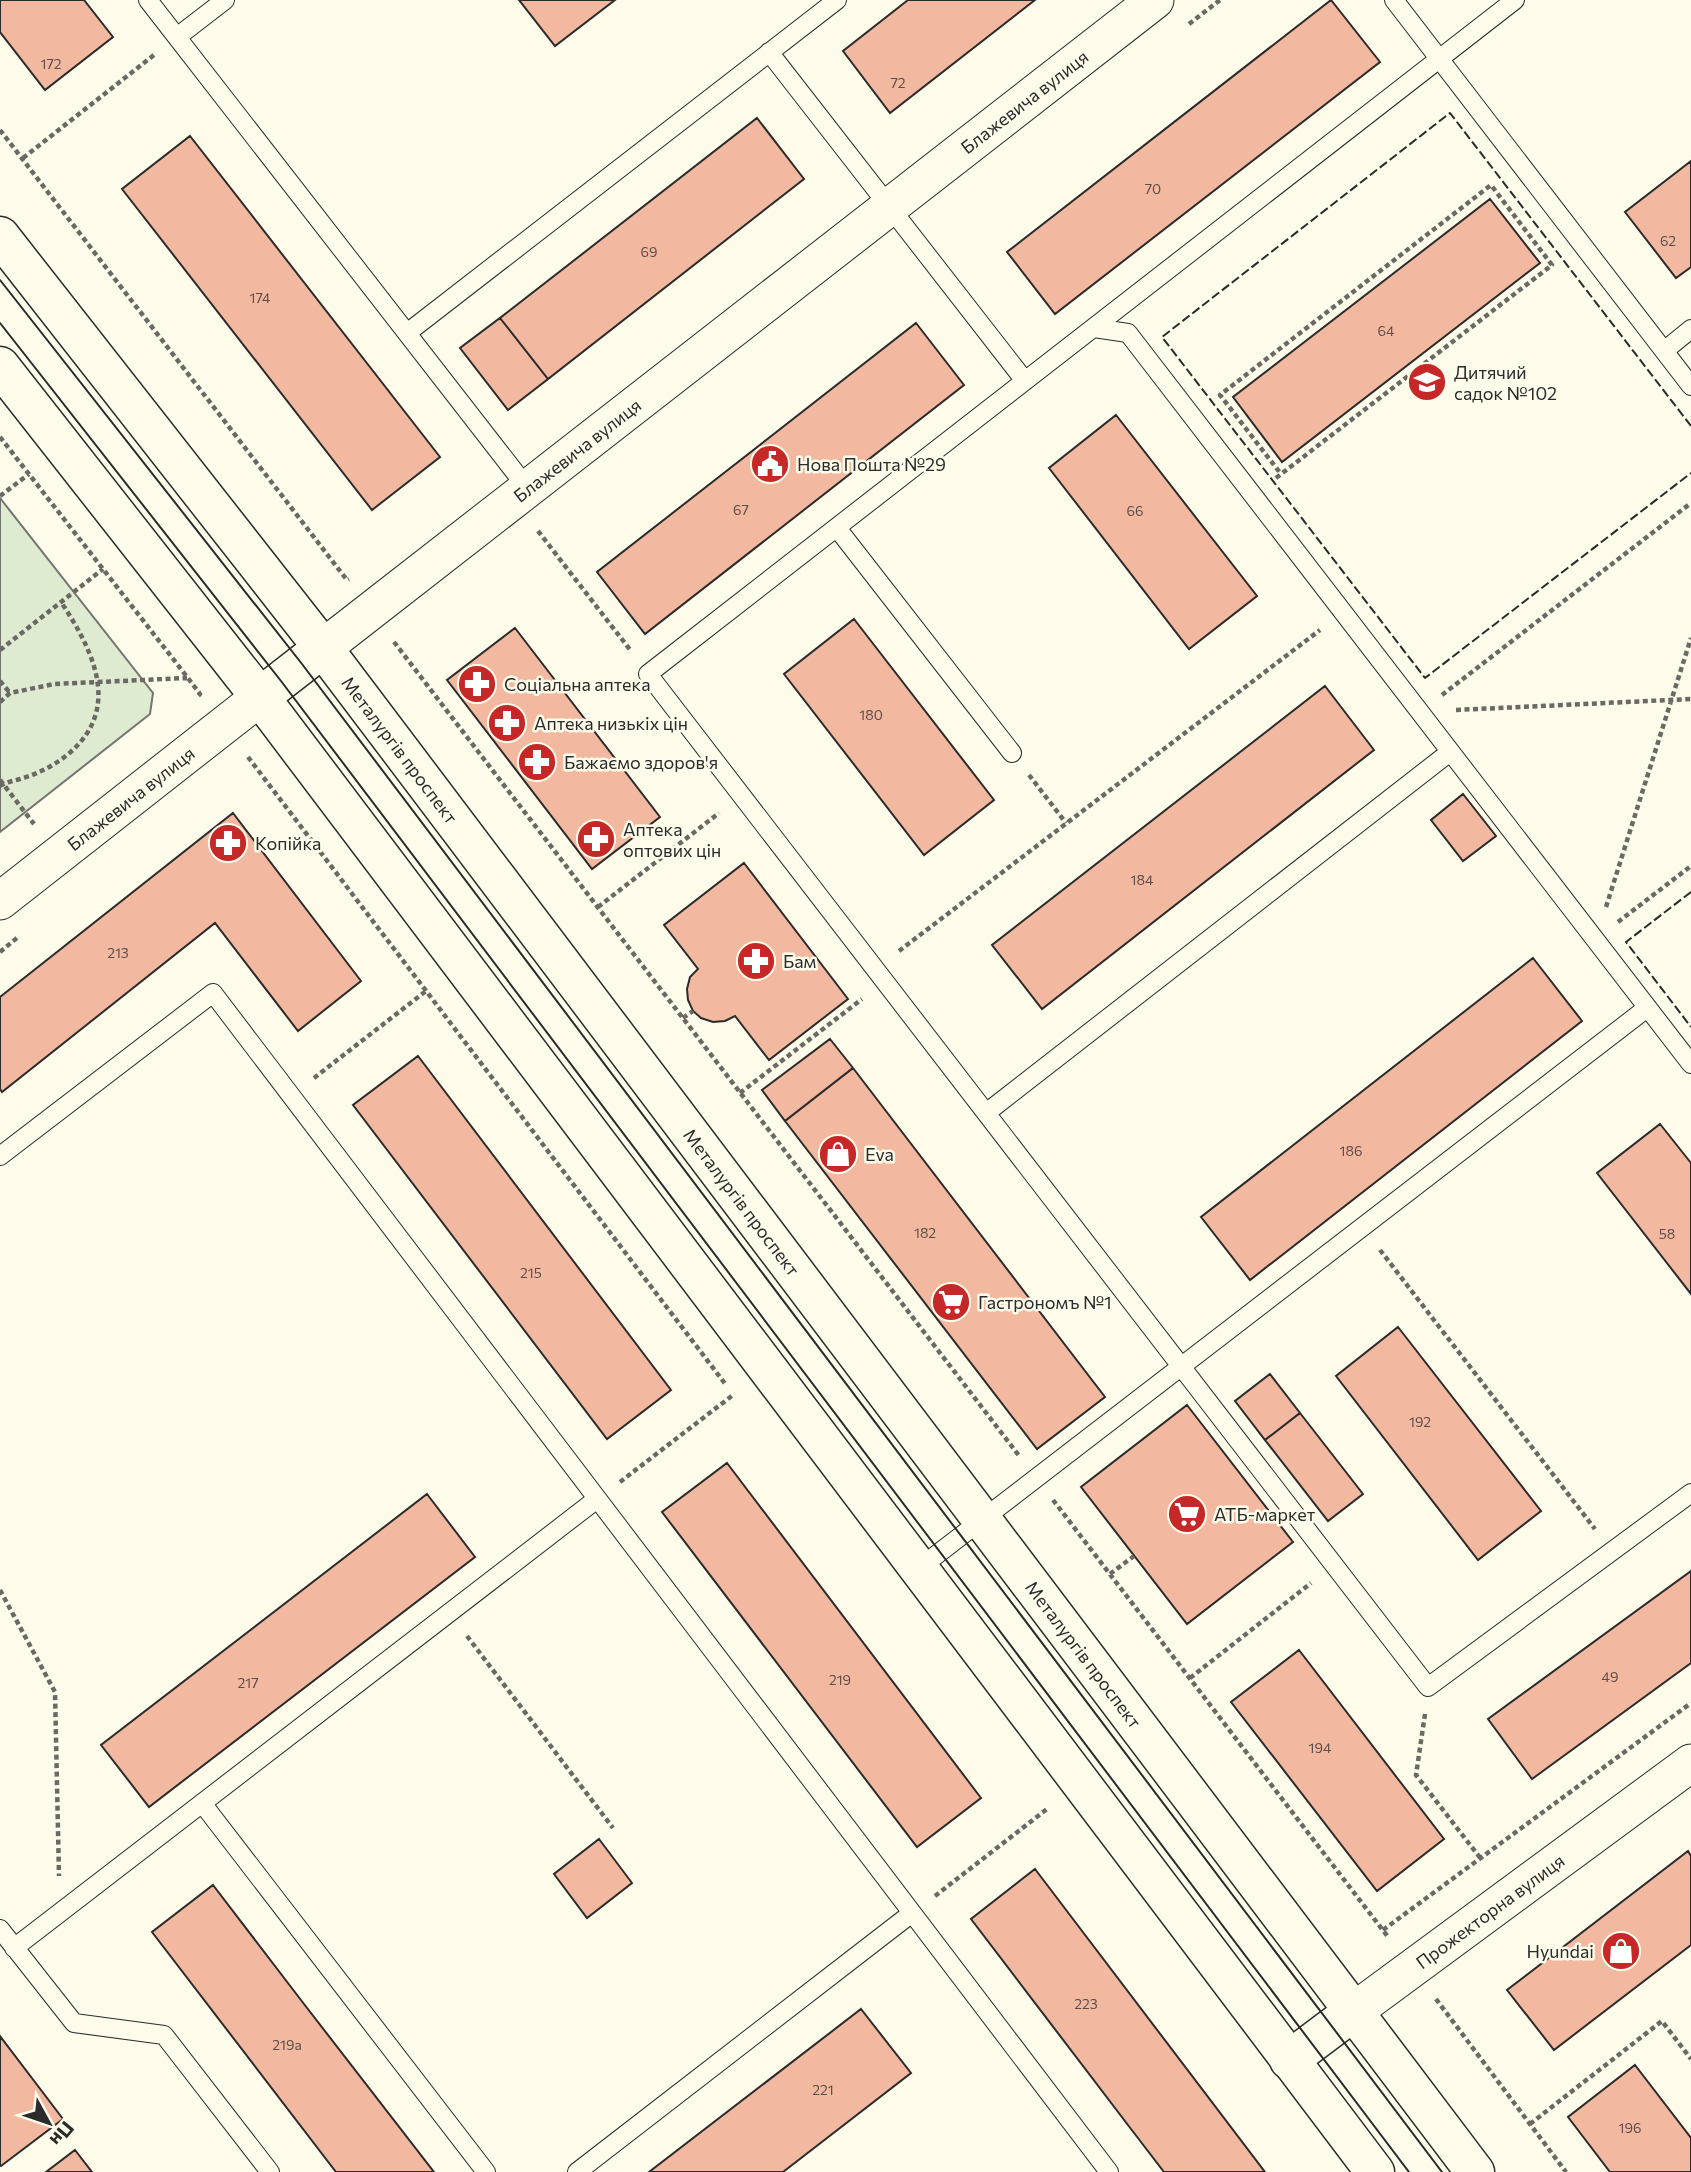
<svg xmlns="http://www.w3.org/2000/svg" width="1691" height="2172" font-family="Commissioner,sans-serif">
<rect width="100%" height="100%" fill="#fdfbea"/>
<!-- green -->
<path fill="#deebd1" stroke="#74746e" stroke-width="2" d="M0,498L153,693L150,714L0,832Z"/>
<!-- building -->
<path fill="#f2b8a0" stroke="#2b2b2b" stroke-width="2" d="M0,0H84L113,37L45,90L0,32Z
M519,0H615L555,46Z
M908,0H1035L890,113L843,51Z
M1331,0L1380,62L1055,314L1007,252Z
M757,118L804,179L548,379L500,318Z
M190,136L440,457L372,510L122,189Z
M1691,161V267L1676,278L1625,212Z
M1490,199L1540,263L1282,462L1233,397Z
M500,318L548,379L508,410L460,348Z
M916,323L964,385L645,634L597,572Z
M1116,415L1257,596L1189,649L1049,468Z
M854,619L994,800L924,855L784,674Z
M515,628L660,817L592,869L447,680Z
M1325,686L1374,750L1042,1009L992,945Z
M1463,794L1496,836L1463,861L1431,820Z
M233,813L361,981L298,1031L215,923L2,1092L0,1089V997Z
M744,863L848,999L769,1060L735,1016L725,1021L713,1022L701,1018L693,1011L688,1000L687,989L690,977L698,969L664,925Z
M1533,958L1582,1021L1250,1280L1201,1217Z
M830,1039L853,1068L785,1121L762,1090Z
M418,1056L671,1390L607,1439L353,1105Z
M853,1068L1105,1397L1037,1449L785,1121Z
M1660,1124L1691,1163V1294L1597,1173Z
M1398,1327L1541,1511L1478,1560L1336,1376Z
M1270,1374L1300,1413L1265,1440L1235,1401Z
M1187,1405L1293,1542L1187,1624L1081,1487Z
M1300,1413L1363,1494L1328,1521L1265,1440Z
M727,1463L981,1798L917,1847L662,1512Z
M427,1494L475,1557L149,1807L101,1745Z
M1691,1571V1663L1532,1779L1488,1719Z
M1299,1650L1444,1839L1377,1891L1231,1702Z
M599,1839L632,1883L587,1918L554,1874Z
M1688,1851L1691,1856V1945L1554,2050L1507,1990Z
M1035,1869L1265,2172H1164L1131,2129L971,1919Z
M213,1885L304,2004L434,2172H336L152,1932Z
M861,2009L911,2073L783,2172H649Z
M0,2036L63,2119L1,2166L0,2165Z
M1635,2065L1691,2138V2172H1610L1568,2117Z
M75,2150L92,2172H46Z"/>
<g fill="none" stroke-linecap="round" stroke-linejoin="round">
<!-- service casing -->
<g stroke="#2b2b2b" stroke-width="20">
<path id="service" d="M148,0L528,489
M1394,0L1691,386
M1515,0L648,674L1428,1687L1691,1493
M177,37L225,0
M769,52L1025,381
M1094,328L1128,333L1691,1064
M407,333L837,0
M1664,351L1691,329
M837,528L1012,753
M986,1113L1450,752
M0,1156L213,993L1109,2172
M918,1569L1647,1008
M202,1803L486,2172
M0,1929L74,2023L164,2035L270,2172
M14,1948L597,1499
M577,2172L912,1913"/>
</g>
<!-- minor casing -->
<g stroke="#2b2b2b" stroke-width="39">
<g id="minor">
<path id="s1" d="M323,648L1155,0"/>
<path id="s2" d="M0,901L260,697"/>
<path id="s3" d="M1353,2012L1691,1763"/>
</g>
</g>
<!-- primary casing -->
<g stroke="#2b2b2b" stroke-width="41">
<g id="primary">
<path id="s4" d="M0,236L323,648L1475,2172"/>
<path d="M0,366L260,697L1375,2172"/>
<path d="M260,697L323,648"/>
<path d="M1289,2060L1353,2012"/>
</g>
</g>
<!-- path -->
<path stroke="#6a6964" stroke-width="4.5" stroke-dasharray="5 3.5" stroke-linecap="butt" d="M1189,24L1220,0
M0,130L347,580L349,579
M23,158L154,55
M0,437L188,678L200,694L198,696
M1276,478L1552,265L1491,185L1220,395L1281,474
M0,496L29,474
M538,531L631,651
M394,642L1020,1457
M0,650L103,569
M0,681L10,693
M1442,695L1691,503
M0,702L10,693L54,684L187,678
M1456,710L1691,699
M248,757L726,1385
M1029,775L1066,823
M0,780L34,824
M0,786C6,782 13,781 20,779C34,775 47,769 59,761C124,716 97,656 61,602
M598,907L719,813
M1606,907L1691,638
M1618,922L1691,866
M899,951L1320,630
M0,952L18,937
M683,1018L693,1011
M314,1078L426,991
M740,1093L862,999
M1380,1250L1595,1529
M620,1482L733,1395
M1053,1500L1388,1937
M1110,1574L1134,1556
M0,1590L55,1692L59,1876
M467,1636L613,1828
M1190,1678L1311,1583
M1425,1714L1416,1775L1481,1859
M935,1896L1047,1809
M1383,1930L1691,1703
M1436,1999L1566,2172
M1530,2124L1662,2021L1691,2059"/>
<!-- service -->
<use href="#service" stroke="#fdfbea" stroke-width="18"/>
<!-- minor -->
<use href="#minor" stroke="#fdfbea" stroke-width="37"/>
<!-- primary -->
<use href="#primary" stroke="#fdfbea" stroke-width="38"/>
<!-- tram -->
<path stroke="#2b2b2b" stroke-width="2" d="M0,280L302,664L1442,2172
M0,323L281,681L1409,2172"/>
<!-- fence -->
<path stroke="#2b2b2b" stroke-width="2" stroke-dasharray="9 3.5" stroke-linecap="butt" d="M1691,426L1450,113L1162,337L1425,678L1691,473
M1691,892L1626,942L1691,1027"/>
</g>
<!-- icons -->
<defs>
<g id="school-disc" transform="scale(2.0125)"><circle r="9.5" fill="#c62828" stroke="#fdfbea"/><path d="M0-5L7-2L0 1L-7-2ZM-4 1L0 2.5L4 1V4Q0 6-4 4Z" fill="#fff"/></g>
<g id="civic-disc" transform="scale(2.0125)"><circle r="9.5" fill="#c62828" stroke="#fdfbea"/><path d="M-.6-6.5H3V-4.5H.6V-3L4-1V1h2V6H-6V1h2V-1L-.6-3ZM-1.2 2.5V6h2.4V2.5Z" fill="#fff"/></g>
<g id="pharmacy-disc" transform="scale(2.0125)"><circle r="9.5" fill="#c62828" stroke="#fdfbea"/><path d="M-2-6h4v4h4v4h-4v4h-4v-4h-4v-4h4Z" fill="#fff"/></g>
<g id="shop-disc" transform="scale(2.0125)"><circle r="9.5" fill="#c62828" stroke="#fdfbea"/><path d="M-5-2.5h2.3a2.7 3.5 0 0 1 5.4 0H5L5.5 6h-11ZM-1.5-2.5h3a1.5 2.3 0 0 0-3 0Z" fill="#fff"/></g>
<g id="supermarket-disc" transform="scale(2.0125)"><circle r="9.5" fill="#c62828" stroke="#fdfbea"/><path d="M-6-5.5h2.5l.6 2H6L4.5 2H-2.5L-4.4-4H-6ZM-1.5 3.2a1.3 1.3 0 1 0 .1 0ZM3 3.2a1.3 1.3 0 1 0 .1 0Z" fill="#fff"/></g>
</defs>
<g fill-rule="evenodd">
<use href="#school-disc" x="1427" y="382"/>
<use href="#civic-disc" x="770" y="464"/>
<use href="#pharmacy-disc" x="477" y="684"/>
<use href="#pharmacy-disc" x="507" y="723"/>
<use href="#pharmacy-disc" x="537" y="762"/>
<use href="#pharmacy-disc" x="596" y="839"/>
<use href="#pharmacy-disc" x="228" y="843"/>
<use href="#pharmacy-disc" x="756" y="961"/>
<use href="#shop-disc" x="838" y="1154"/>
<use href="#supermarket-disc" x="951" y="1302"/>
<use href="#supermarket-disc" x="1187" y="1514"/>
<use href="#shop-disc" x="1621" y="1951"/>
</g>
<g text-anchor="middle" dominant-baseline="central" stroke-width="5" stroke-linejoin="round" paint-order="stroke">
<!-- number labels -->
<g font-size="14" fill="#5d4e48">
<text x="51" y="63">172</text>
<text x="898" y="82">72</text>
<text x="1153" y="188">70</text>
<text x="1668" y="240">62</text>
<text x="649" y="251">69</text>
<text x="260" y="297">174</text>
<text x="1386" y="330">64</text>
<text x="741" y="509">67</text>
<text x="1135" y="510">66</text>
<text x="871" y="714">180</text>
<text x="1142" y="879">184</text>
<text x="118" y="952">213</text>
<text x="1351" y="1150">186</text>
<text x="925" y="1232">182</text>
<text x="1667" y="1233">58</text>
<text x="531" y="1272">215</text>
<text x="1420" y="1421">192</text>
<text x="1610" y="1676">49</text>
<text x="840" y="1679">219</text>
<text x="248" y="1682">217</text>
<text x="1320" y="1747">194</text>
<text x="1086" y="2003">223</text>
<text x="287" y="2044">219а</text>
<text x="823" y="2089">221</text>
<text x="1630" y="2127">196</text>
</g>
<!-- street labels -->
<g font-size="18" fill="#2b2b2b" stroke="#fdfbea">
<text stroke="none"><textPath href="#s1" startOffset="889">Блажевича вулиця</textPath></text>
<text stroke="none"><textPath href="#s1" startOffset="322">Блажевича вулиця</textPath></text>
<text stroke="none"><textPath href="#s4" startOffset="651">Металургів проспект</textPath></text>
<text stroke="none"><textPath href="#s2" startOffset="166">Блажевича вулиця</textPath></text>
<text stroke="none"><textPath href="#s4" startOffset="1218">Металургів проспект</textPath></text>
<text stroke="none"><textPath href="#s4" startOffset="1785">Металургів проспект</textPath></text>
<text stroke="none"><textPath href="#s3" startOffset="170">Прожекторна вулиця</textPath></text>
</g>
<!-- poi labels -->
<g font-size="18" fill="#2b2b2b" stroke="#fdfbea" text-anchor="start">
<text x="1454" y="372">Дитячий<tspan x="1454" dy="21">садок №102</tspan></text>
<text x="797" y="464">Нова Пошта №29</text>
<text x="504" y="684">Соціальна аптека</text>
<text x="534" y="723">Аптека низькіх цін</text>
<text x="564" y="762">Бажаємо здоров'я</text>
<text x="623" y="829">Аптека<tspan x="623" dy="21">оптових цін</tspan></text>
<text x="255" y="843">Копійка</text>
<text x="783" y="961">Бам</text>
<text x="865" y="1154">Eva</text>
<text x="978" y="1302">Гастрономъ №1</text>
<text x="1214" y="1514">АТБ-маркет</text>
<text x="1594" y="1951" text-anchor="end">Hyundai</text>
</g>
</g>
<!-- north arrow -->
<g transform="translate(49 2123) rotate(130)" stroke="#fdfbea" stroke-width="5" paint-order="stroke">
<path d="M0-5L12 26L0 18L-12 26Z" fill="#2b2b2b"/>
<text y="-10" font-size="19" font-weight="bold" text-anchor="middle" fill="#2b2b2b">Пн</text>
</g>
</svg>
